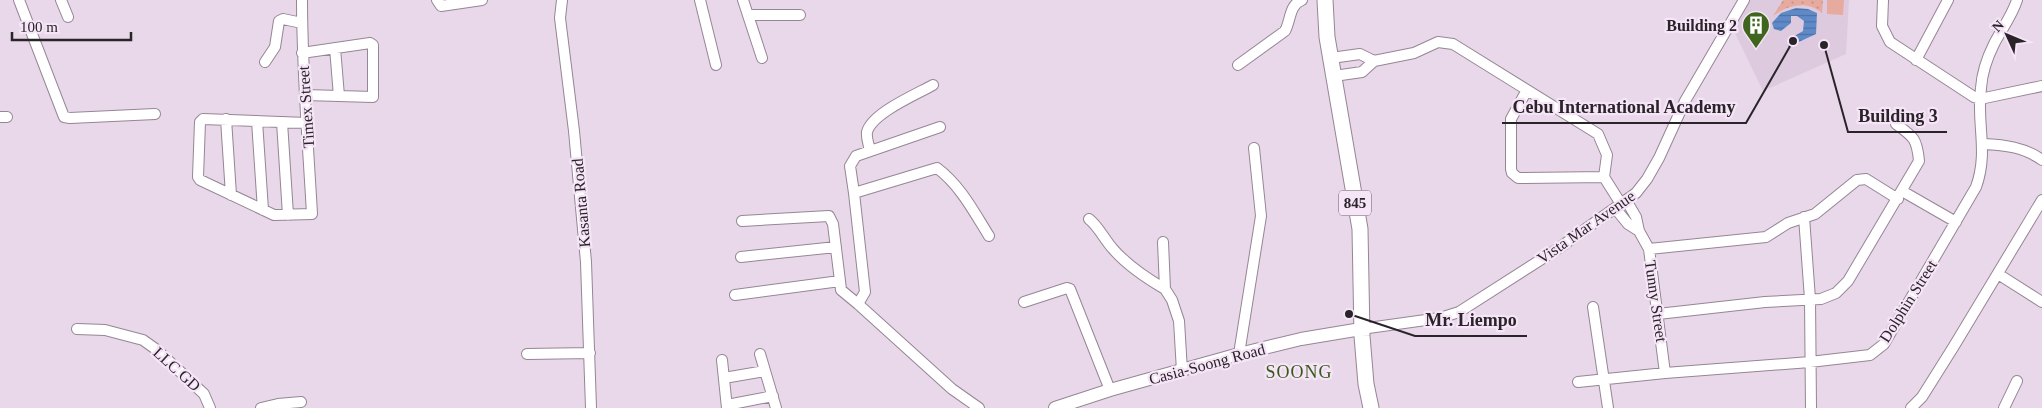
<svg xmlns="http://www.w3.org/2000/svg" width="2042" height="408" font-family="Georgia,serif">
<defs>
<pattern id="grass-dots" width="8" height="8" patternUnits="userSpaceOnUse" patternTransform="scale(1.25)"><rect width="8" height="8" fill="#e6ab9e"/><path d="M2 2h.1M6 6h.1" fill="none" stroke="#c59388" stroke-width="1.8" stroke-linecap="round"/></pattern>
<pattern id="water-rules" width="6" height="5" patternUnits="userSpaceOnUse" patternTransform="scale(1.25)"><rect width="6" height="5" fill="#5f8ac9"/><path d="M0 2.5h6" fill="none" stroke="#4f71a3"/></pattern>
</defs>
<rect width="100%" height="100%" fill="#e8d8e9"/>
<!-- built -->
<path fill="#decadf" d="M1750,0H1849L1846,54L1763,91L1733,29Z"/>
<!-- grass -->
<path fill="url(#grass-dots)" d="M1783,0H1823L1822,13C1807,0 1788,5 1773,16Z"/>
<!-- garden -->
<path fill="#e6ab9e" d="M1827,0H1844L1843,15L1827,14Z"/>
<!-- water -->
<path fill="url(#water-rules)" d="M1796,8L1808,9L1817,13L1816,34L1788,47L1791,38L1803,31L1804,21L1797,16H1791V23L1781,31L1774,29L1772,23L1781,13Z"/>
<g fill="none" stroke-linecap="round" stroke-linejoin="round">
<!-- minor casing -->
<g stroke="#958695" stroke-width="12">
<path id="minor" d="M19,0L64,117L70,118L155,114
M61,0L68,17
M302,0C302,72 308,143 312,214L274,215L200,180L198,177L200,122L203,119L307,123
M437,0L441,6L482,0
M562,0L560,18L574,131L586,262L591,408
M700,0L716,65
M743,0L762,58
M1883,0L1882,26L1890,42L1974,97L1980,99L2042,86
M748,15H800
M335,48L339,96
M302,53L370,43L373,45V97L305,95
M1331,58L1360,54L1374,61
M1916,60L1948,0
M265,62L275,47L279,21L283,19L302,23
M1238,65L1285,31C1291,20 1289,5 1302,0
M1334,76L1362,72L1374,61L1414,53L1438,42L1453,44L1598,134L1607,155L1604,177L1621,204
M1527,90L1511,119V169L1512,173L1518,178L1604,177
M0,117H7
M226,119L231,195
M257,121L263,210
M282,122L288,215
M1983,144C2005,145 2024,147 2042,160
M870,151C869,145 866,138 867,132C872,113 917,94 933,85
M1902,191L1956,222
M854,193L850,166L856,156L940,127
M1615,208L1628,224L1639,231L1636,217L1626,200
M1804,217L1810,299L1811,408
M1089,219C1099,227 1104,239 1113,249C1127,265 1146,278 1165,289
M742,221L829,216L833,224L840,281
M1639,231L1649,249L1665,373
M1163,242L1165,289L1172,300L1179,321L1182,371
M1649,249L1766,237L1788,223L1815,214L1857,180L1866,179L1898,199
M741,257L836,247
M1998,274L2042,302
M735,295L840,281L841,290L858,304
M1024,302L1067,288L1070,289L1110,390
M1593,307L1608,408
M1658,314L1765,302L1821,299L1836,293L1848,281L1919,161C1917,139 1914,137 1896,124
M77,329L105,330L143,340L157,350L204,394L210,408
M1361,329L1440,318L1459,312L1559,248L1636,193L1647,179L1659,158L1685,101L1744,0
M527,354L590,353
M760,354L776,408
M1239,354L1261,216L1254,148
M722,360L727,408
M724,378L765,371
M1578,382L1665,373L1810,362L1870,355L1884,344L1976,187C1989,151 1976,123 1981,88C1982,73 1987,58 1994,44C2001,30 2012,16 2017,0
M727,405L773,396
M261,408L278,404L301,402
M979,408L952,389L858,304L865,292L854,193L937,168C960,185 974,212 989,236
M1911,408L1922,397L1954,346L2042,200
M2004,408L2017,381"/>
</g>
<!-- tertiary casing -->
<g stroke="#958695" stroke-width="14">
<path id="tertiary" d="M1055,408L1110,390L1239,354L1301,339L1361,329"/>
</g>
<!-- primary casing -->
<g stroke="#958695" stroke-width="17">
<path id="primary" d="M1325,0L1327,37L1360,229L1362,336L1366,384L1371,408"/>
</g>
<!-- minor -->
<use href="#minor" stroke="#fff" stroke-width="10"/>
<!-- tertiary -->
<use href="#tertiary" stroke="#fff" stroke-width="12"/>
<!-- primary -->
<use href="#primary" stroke="#fff" stroke-width="15"/>
</g>
<!-- icons -->
<defs>
<g id="building-pin" transform="scale(1.4375)"><path d="M0 17L-7.5 6A9.5 9.5 0 1 1 7.5 6Z" fill="#3f651f" stroke="#f6e5f6"/><path d="M-4-6H4V6H1V3H-1V6H-4ZM-2.5-4.3h1.7v1.8h-1.7ZM.8-4.3h1.7v1.8H.8ZM-2.5-1h1.7V.8h-1.7ZM.8-1h1.7V.8H.8Z" fill="#fff"/></g>
</defs>
<g fill-rule="evenodd">
<use href="#building-pin" x="1756" y="25"/>
</g>
<g text-anchor="middle" dominant-baseline="central" stroke-width="4.5" stroke-linejoin="round" paint-order="stroke">
<!-- shield labels -->
<rect fill="#f6e5f6" stroke="#675e67" stroke-width="1" x="1339" y="190.5" width="32" height="25" rx="4"/>
<g font-size="15" font-weight="bold" fill="#2a242a">
<text x="1355" y="203">845</text>
</g>
<!-- poi labels -->
<g font-size="16" font-weight="bold" fill="#2a242a" stroke="#f6e5f6" text-anchor="end">
<text x="1737" y="25">Building 2</text>
</g>
<!-- street labels -->
<g font-size="16" fill="#2a242a" stroke="#f6e5f6">
<text transform="translate(306 107) rotate(-94)">Timex Street</text>
<text transform="translate(581 203) rotate(-95)">Kasanta Road</text>
<text transform="translate(1586 227) rotate(-35)">Vista Mar Avenue</text>
<text transform="translate(1656 301) rotate(82)">Tunny Street</text>
<text transform="translate(1908 301) rotate(-58)">Dolphin Street</text>
<text transform="translate(1207 364) rotate(-15)">Casia-Soong Road</text>
<text transform="translate(177 369) rotate(42)">LLC GD</text>
</g>
<!-- neighbourhood labels -->
<g font-size="18" letter-spacing="1" fill="#375a1a" stroke="#f6e5f6">
<text x="1299" y="372">SOONG</text>
</g>
</g>
<!-- callouts -->
<path fill="none" stroke="#2a242a" stroke-width="2" d="M1793 41L1746 123H1502M1824 45L1848 132H1947M1349 314L1415 336H1527"/>
<g fill="#2a242a" stroke="#f6e5f6" stroke-width="2">
<circle cx="1793" cy="41" r="5"/>
<circle cx="1824" cy="45" r="5"/>
<circle cx="1349" cy="314" r="5"/>
</g>
<g font-size="18" text-anchor="middle" font-weight="bold" fill="#2a242a" stroke="#f6e5f6" stroke-width="4.5" stroke-linejoin="round" paint-order="stroke">
<text x="1624" y="113">Cebu International Academy</text>
<text x="1898" y="122">Building 3</text>
<text x="1471" y="326">Mr. Liempo</text>
</g>
<!-- north arrow -->
<g transform="translate(2007 35) rotate(314)" stroke="#f6e5f6" stroke-width="4" paint-order="stroke">
<path d="M0-4L9 19L0 12L-9 19Z" fill="#2a242a"/>
<text y="-8" font-size="14" font-weight="bold" text-anchor="middle" fill="#2a242a">N</text>
</g>
<!-- scale -->
<path d="M12 32v8h119v-8" fill="none" stroke="#2a242a" stroke-width="2.5"/>
<text x="20" y="32" font-size="15" fill="#2a242a" stroke="#f6e5f6" stroke-width="4" paint-order="stroke">100 m</text>
</svg>
